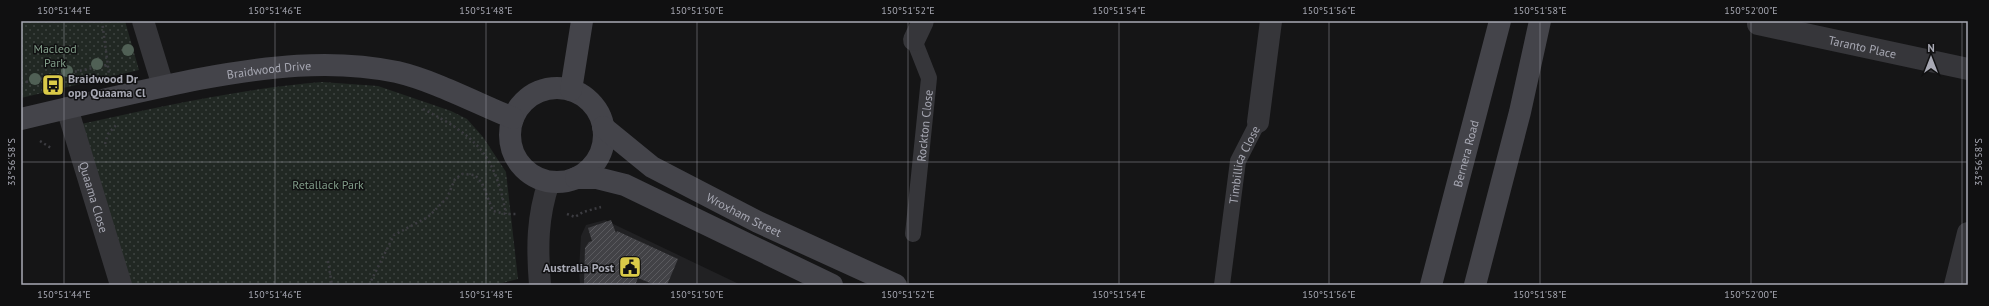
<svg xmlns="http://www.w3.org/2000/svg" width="1989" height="306" font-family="'PT Sans',sans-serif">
<defs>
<pattern id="green-dots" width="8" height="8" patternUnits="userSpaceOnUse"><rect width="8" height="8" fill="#212823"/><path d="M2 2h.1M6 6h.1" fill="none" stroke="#3e4441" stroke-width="1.8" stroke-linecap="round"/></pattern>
<pattern id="building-hatch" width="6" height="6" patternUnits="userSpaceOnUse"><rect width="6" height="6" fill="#424246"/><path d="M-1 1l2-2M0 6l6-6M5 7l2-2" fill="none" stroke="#5a5a5e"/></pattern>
</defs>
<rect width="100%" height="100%" fill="#151516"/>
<!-- built -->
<path fill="#212123" d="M605,220L741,285H580L579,270L581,236L586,225Z"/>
<!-- green -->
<path fill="url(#green-dots)" d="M21,21H125L139,70L21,98Z
M322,82L378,86L451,111L467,119L483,137L506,172L518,279L495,285H131L81,124C162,106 239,89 322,82Z"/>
<!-- building -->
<path fill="url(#building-hatch)" d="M611,220L616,233L617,231L678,259L667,285H655L638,278L635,285H584L585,248L589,242L592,241L588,228Z"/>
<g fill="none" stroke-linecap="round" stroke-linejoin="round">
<!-- path -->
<path stroke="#3c3c41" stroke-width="2.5" stroke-dasharray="2 3" stroke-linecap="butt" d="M102,21L109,74
M21,83L107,65
M423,109C476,136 495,154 506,214
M40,141L51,148
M105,144L108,134L117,124
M567,214L575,217L583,212L601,207
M328,261L332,285
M369,285L394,235L428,217L447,198L455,179L462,174L475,175L482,183L493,211L506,214H516"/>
<!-- lane -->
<g stroke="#36363a" stroke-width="16">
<path id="s1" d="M913,234L929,78L914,40"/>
<path id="s2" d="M1222,285L1238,161L1258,122"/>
</g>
<!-- street -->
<g stroke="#36363a" stroke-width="22">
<path d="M143,21L163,86"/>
<path id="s3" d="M1758,24L1968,69"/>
<path d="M914,40L923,21"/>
<path id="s4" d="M67,108L121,285"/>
<path d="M1258,122L1271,21"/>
<path d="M540,285C537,248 537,217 549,182"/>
<path d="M1955,285L1968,233"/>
</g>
<!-- secondary -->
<g stroke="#44444a" stroke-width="22">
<circle cx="557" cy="135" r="47"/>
<path d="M571,90L582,21"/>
<path id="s5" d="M21,119C80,105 139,91 199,79C265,67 330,58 397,72C435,81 476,103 513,118"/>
<path id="s6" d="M603,127L652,167L758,222L896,285"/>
<path d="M576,178H597L625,185L832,285"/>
<path id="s7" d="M1431,285L1500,21"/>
<path d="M1475,285L1520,112L1540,21"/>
</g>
</g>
<!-- trees -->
<g fill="#506055">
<circle cx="128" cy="50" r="6"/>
<circle cx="97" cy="64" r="6"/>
<circle cx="67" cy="71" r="6"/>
<circle cx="35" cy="79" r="6"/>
</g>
<!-- ticks -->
<path fill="none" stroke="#a8a9b4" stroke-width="1" stroke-opacity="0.45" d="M64,21V285M275,21V285M486,21V285M697,21V285M908,21V285M1119,21V285M1329,21V285M1540,21V285M1751,21V285M1962,21V285M21,162H1968"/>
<!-- icons -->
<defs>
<g id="bus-square" transform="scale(1.15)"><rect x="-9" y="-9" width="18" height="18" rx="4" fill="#daca48" stroke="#101011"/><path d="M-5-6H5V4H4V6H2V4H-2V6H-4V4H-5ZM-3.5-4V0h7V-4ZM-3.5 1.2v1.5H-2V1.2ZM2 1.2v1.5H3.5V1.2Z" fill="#111"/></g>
<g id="civic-square" transform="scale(1.15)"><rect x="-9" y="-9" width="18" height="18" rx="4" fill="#daca48" stroke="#101011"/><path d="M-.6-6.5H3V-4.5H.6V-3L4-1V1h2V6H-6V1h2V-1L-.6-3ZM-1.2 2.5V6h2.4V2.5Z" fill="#111"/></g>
</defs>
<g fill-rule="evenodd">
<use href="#bus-square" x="53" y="85"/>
<use href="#civic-square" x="630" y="267"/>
</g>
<g text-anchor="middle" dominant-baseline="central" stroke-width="3" stroke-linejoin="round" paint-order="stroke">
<!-- street labels -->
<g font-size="12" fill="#a8a9b4" stroke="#101011">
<text stroke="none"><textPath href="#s3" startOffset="107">Taranto Place</textPath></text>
<text stroke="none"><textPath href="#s5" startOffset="253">Braidwood Drive</textPath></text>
<text stroke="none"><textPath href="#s1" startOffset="109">Rockton Close</textPath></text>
<text stroke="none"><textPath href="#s7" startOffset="136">Bernera Road</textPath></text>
<text stroke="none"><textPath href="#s2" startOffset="123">Timbillica Close</textPath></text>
<text stroke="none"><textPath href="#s4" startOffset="93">Quaama Close</textPath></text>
<text stroke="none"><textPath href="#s6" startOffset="167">Wroxham Street</textPath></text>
</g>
<!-- park labels -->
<g font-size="12" fill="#819d89" stroke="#101011">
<text x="55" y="48">Macleod<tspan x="55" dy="14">Park</tspan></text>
<text x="328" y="184">Retallack Park</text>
</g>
<!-- poi labels -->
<g font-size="12" font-weight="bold" fill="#a8a9b4" stroke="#101011" text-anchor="start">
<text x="68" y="78">Braidwood Dr<tspan x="68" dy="14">opp Quaama Cl</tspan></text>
<text x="614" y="267" text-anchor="end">Australia Post</text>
</g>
</g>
<!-- border -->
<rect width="1989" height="306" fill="none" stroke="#101011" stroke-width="44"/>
<!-- north arrow -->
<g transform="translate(1931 58)" stroke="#101011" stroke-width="3" paint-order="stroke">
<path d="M0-3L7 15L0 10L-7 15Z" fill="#a8a9b4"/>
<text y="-6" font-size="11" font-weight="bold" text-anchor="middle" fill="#a8a9b4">N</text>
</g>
<rect x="22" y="22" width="1945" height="262" fill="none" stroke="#a8a9b4" stroke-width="1.5"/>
<g font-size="10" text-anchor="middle" fill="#a8a9b4">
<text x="64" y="14">150°51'44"E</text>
<text x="275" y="14">150°51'46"E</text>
<text x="486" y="14">150°51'48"E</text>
<text x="697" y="14">150°51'50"E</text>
<text x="908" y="14">150°51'52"E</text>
<text x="1119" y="14">150°51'54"E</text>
<text x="1329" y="14">150°51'56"E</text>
<text x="1540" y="14">150°51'58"E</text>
<text x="1751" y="14">150°52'00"E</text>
<text transform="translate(11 162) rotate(-90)" y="4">33°56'58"S</text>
<text transform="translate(1978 162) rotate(-90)" y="4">33°56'58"S</text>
<text x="64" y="298">150°51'44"E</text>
<text x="275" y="298">150°51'46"E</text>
<text x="486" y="298">150°51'48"E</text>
<text x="697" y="298">150°51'50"E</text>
<text x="908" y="298">150°51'52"E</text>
<text x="1119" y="298">150°51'54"E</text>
<text x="1329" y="298">150°51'56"E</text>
<text x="1540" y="298">150°51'58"E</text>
<text x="1751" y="298">150°52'00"E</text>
</g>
</svg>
